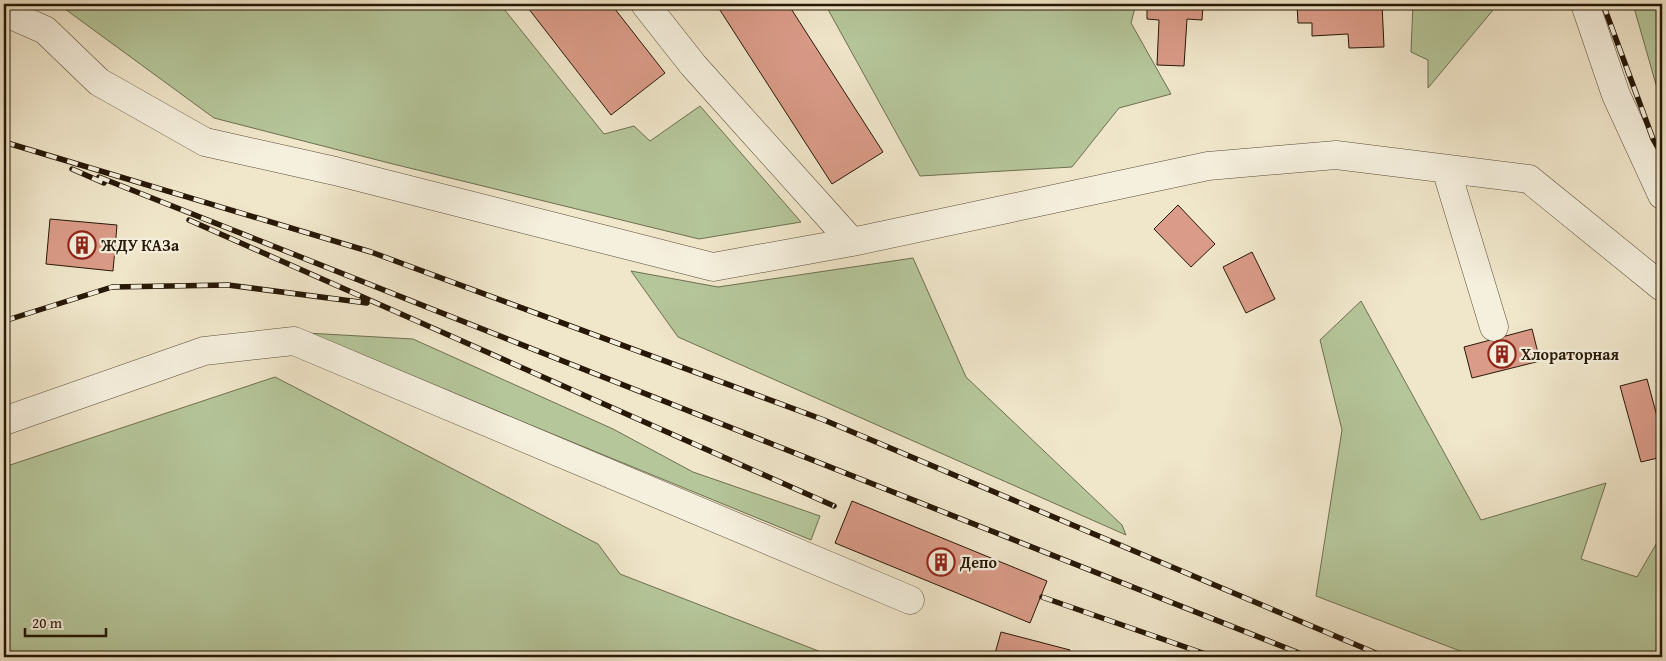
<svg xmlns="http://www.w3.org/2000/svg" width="1666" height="661" font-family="'Gentium Book Plus',serif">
<rect width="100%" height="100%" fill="#f0e6ca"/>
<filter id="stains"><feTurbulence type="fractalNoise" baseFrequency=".004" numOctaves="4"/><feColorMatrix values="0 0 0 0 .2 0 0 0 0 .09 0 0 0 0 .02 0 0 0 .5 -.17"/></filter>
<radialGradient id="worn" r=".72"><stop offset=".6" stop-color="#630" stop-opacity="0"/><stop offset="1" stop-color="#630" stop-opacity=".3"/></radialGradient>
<!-- green -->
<path fill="#b5c69a" stroke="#6e6f50" d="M51,4H500L604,134L634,126L650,141L700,106L801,222L699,239L389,163L214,118L65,9Z
M825,4H1136L1131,23L1171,94L1119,108L1072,167L920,176Z
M1413,4H1498L1428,88V60L1411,52Z
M1633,4H1662V83L1659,95Z
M913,258L966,377L1122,525L1126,535L678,337L631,271L718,287Z
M1361,301L1481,520L1606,483L1581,559L1637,577L1662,534V657H1476L1316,596L1342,430L1320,340Z
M306,333L413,339L613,429L693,472L820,516L811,540Z
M275,377L598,544L620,574L834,657H4V467Z"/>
<!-- building -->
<path fill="#da9b88" stroke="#271806" d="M525,4H611L665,73L611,115Z
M716,4H788L883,152L832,184Z
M1147,4H1203L1202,20L1187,19L1184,66L1157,65L1159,20L1147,19Z
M1297,4H1382L1384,47L1349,48L1348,34L1312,36V23H1298Z
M1178,205L1215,244L1191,267L1154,229Z
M50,219L117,225L113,271L46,264Z
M1252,252L1275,299L1246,313L1223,267Z
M1532,329L1540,361L1472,378L1464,347Z
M1647,379L1662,435V457L1641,462L1620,386Z
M852,501L1047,581L1030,623L835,543Z
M1001,632L1070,650L1068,657H994Z"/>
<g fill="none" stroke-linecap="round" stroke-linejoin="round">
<!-- minor casing -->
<g stroke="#594c37" stroke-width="29">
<path id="minor" d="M645,4L693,65L852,242
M1585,4L1616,95L1662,195
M4,12L45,30L99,82L205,142L335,171L713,267L852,242L1208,166L1336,155L1529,179L1662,287
M1446,169L1494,327
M4,421L204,351L294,341L910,600"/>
</g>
<!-- minor -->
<use href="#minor" stroke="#f5efdd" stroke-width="28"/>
<!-- rail casing -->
<g stroke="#271806" stroke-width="5.5">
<path id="rail" d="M1603,4L1653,139L1662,155
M4,142L371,252L824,420L1385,657
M72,169L104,183
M99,177L1309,657
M189,220L834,506
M4,321L112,287L228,285L367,303
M1042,597L1214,657"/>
</g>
<!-- rail -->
<use href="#rail" stroke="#f5efdd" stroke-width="4" stroke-dasharray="11" stroke-linecap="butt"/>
</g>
<!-- icons -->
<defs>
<g id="building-ring" transform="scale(1.4375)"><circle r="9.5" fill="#f5efdd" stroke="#8f2418" stroke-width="1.5"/><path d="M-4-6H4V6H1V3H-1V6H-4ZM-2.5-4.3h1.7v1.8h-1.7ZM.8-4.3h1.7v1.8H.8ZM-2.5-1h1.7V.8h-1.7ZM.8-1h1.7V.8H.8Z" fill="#8f2418"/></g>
</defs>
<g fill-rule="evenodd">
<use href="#building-ring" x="82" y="245"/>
<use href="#building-ring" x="1502" y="354"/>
<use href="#building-ring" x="941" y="562"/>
</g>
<g text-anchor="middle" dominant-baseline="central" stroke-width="4.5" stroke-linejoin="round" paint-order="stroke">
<!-- poi labels -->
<g font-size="16" font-weight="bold" fill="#271806" stroke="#f5efdd" text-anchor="start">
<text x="101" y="245">ЖДУ КАЗа</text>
<text x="1521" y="354">Хлораторная</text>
<text x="960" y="562">Депо</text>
</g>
</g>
<!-- margin -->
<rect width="1666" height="661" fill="none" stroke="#f0e6ca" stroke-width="20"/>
<rect x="5" y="5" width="1656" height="651" fill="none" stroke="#271806" stroke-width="2.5"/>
<rect x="10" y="10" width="1646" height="641" fill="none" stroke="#271806"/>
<!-- scale -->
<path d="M25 628v8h81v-8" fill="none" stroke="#271806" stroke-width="2.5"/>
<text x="32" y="628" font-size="15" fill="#271806" stroke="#f5efdd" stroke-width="4" paint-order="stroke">20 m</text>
<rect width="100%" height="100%" filter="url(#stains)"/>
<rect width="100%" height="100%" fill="url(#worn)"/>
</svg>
